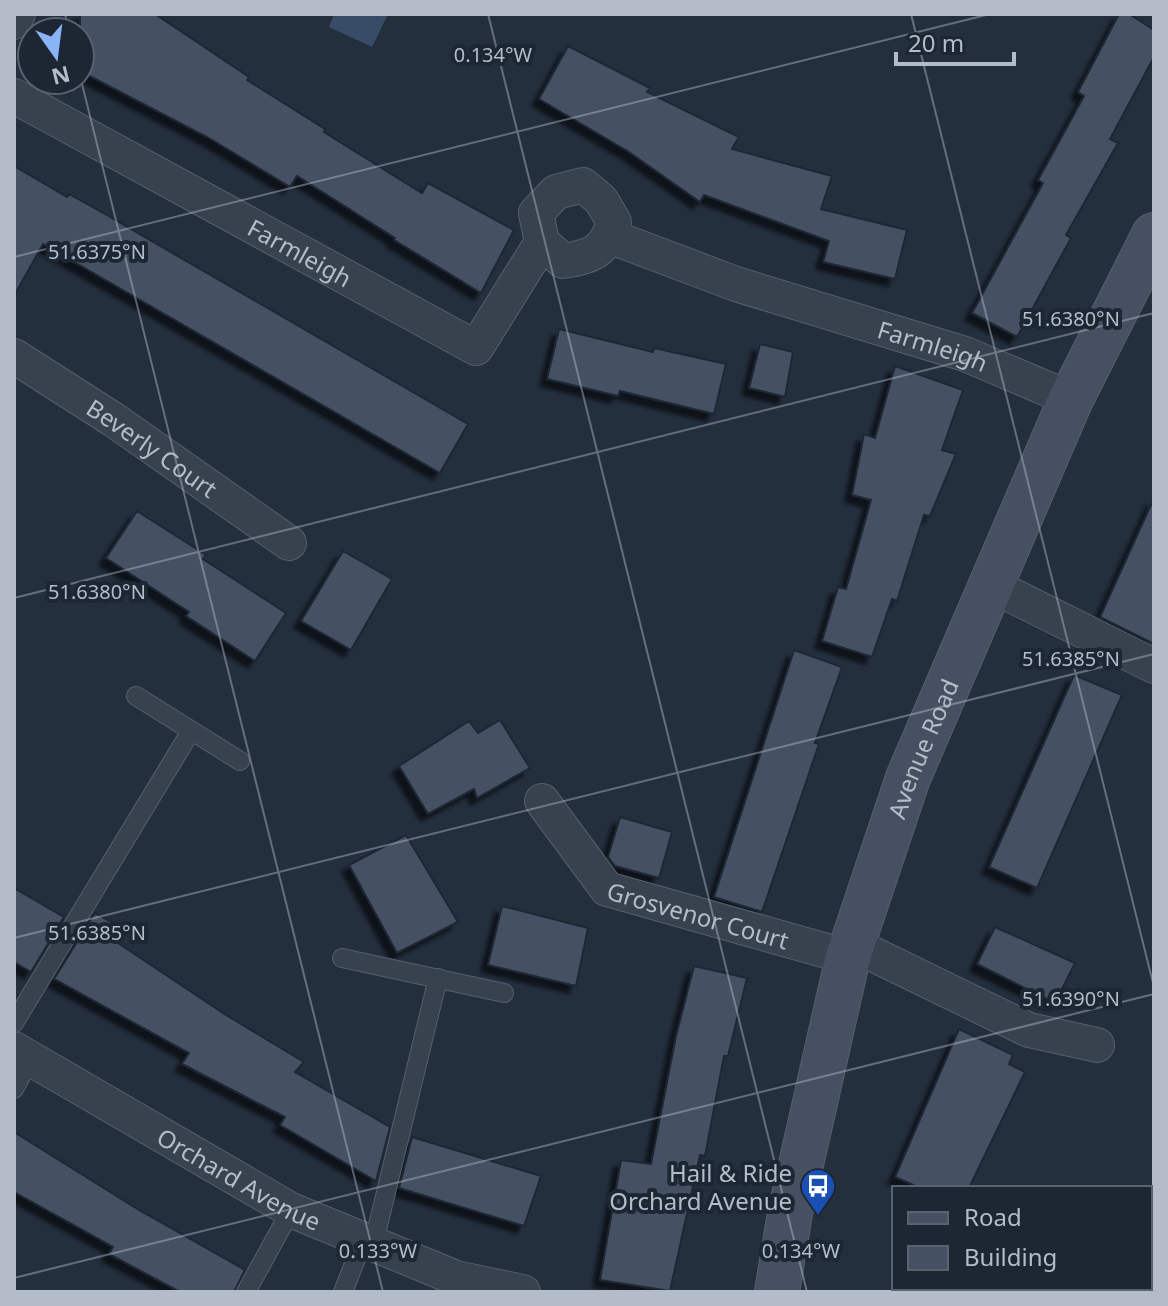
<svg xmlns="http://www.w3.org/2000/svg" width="1168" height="1306" font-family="'Noto Sans',sans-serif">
<defs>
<filter id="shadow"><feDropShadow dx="-7" dy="7" stdDeviation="2" flood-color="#0009"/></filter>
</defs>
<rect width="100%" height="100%" fill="#242f3e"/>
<!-- water -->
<path fill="#394c67" d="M334,14H388L372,47L329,27Z"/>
<!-- building -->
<path fill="#455162" stroke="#1f2835" stroke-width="2" filter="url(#shadow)" d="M80,14H155L249,77L247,80L325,129L324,132L422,193L428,183L514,230L481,293L394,240L395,238L297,176L290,187L209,138L80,71Z
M1119,14H1129L1154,30V57L1110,139L1118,143L1066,235L1071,238L1017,337L972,313L1043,183L1038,180L1084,96L1078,92Z
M568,46L650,88L647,92L739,137L732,149L832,176L821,209L907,230L895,279L823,262L829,241L704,195L700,202L629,152L539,99Z
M14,166L67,197L69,194L105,214L468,424L440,473L43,244L14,296Z
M559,329L653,352L654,348L726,364L714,414L620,391L618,396L547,379Z
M760,344L793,352L785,397L749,388Z
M895,366L963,390L942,450L956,454L930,516L924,515L897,601L892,599L872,657L822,641L838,587L846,589L871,500L852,495L864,434L875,438Z
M1154,498V644L1100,617Z
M137,511L206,555L203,559L286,613L255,661L186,616L189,612L106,558Z
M343,551L392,579L351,650L301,621Z
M794,650L842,667L815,743L819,744L762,912L714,897Z
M1074,675L1122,695L1037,888L989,867Z
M500,720L530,768L477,798L474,789L428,814L399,766L469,721L478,733Z
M620,817L672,832L659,878L615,866L608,857Z
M406,835L458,922L397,953L349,865Z
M14,888L64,917L31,972L14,962Z
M502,906L588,928L576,986L488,965Z
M95,913L118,926L112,939L226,1015L304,1062L295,1072L390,1127L376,1181L280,1125L285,1117L182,1064L189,1053L54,979Z
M995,927L1075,963L1055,1003L977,964Z
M694,966L747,978L728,1056H724L705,1156L700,1155L670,1291L600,1280L621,1160L651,1164L676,1036Z
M959,1029L1013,1055L1009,1064L1025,1072L969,1188H920L895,1177Z
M14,1132L139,1210L245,1270L234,1292H180L109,1254L113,1247L14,1192Z
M412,1137L541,1176L524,1226L399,1188Z"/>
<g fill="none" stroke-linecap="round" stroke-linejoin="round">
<!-- lane casing -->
<g stroke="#565f6c" stroke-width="20">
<path id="lane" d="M136,696L240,761
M342,958L504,993
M14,1023L191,731
M14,1089L31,1058
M373,1246L438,978
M246,1292L291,1210
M343,1292L363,1241"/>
</g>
<!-- street casing -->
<g stroke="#565f6c" stroke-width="36">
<g id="street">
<path d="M14,22L18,14"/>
<path id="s1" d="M14,96L476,348L542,242"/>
<path d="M583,185L601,200L614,222C605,252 591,257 563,261L542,242L536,213L556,192Z"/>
<path id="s2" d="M609,236L736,284L965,354L1071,399"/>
<path id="s3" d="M14,356L114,420L289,543"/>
<path d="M991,585L1154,666"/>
<path id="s4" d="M542,801L607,889L848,957"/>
<path d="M852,944L1029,1030L1097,1045"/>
<path id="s5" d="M14,1049L291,1210L456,1278L523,1292"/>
</g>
</g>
<!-- secondary casing -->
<g stroke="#565f6c" stroke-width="46">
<g id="secondary">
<path id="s6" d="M777,1292L790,1213L848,957L908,778L1071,399L1154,235"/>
</g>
</g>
<!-- lane -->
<use href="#lane" stroke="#38414e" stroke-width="18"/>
<!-- street -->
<use href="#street" stroke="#38414e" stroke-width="34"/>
<!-- secondary -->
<use href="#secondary" stroke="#465061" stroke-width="44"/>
</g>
<!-- ticks -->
<path fill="none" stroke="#b4bcc9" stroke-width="2" stroke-opacity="0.45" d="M65,14L69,32M488,14L807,1292M911,14L1154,987M80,76L383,1292M14,257L990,14M14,598L1154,313M14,938L1154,654M14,1278L1154,994"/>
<!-- icons -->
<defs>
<g id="bus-pin" transform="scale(1.8)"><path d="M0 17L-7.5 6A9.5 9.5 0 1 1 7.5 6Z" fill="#1a4fb4" stroke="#1d2633"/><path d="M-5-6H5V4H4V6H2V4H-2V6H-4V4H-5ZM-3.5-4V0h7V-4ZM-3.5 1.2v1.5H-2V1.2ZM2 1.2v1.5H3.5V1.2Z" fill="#fff"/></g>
</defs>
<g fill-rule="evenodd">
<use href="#bus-pin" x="818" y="1186"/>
</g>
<g text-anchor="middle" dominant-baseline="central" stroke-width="8" stroke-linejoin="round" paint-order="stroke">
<!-- street labels -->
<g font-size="24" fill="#b4bcc9" stroke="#1d2633">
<text stroke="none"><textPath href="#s1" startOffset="326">Farmleigh</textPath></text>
<text stroke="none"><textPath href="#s2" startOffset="342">Farmleigh</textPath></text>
<text stroke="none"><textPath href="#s3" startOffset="166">Beverly Court</textPath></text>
<text stroke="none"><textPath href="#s6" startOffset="564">Avenue Road</textPath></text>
<text stroke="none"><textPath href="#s4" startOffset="204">Grosvenor Court</textPath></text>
<text stroke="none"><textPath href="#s5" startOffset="260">Orchard Avenue</textPath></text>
</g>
<!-- poi labels -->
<g font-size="24" fill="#b4bcc9" stroke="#1d2633" text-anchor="end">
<text x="792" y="1172">Hail &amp; Ride<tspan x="792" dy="28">Orchard Avenue</tspan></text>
</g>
</g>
<g font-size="20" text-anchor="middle" fill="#b4bcc9" stroke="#1d2633" stroke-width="8" stroke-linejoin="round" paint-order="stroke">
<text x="493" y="62">0.134°W</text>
<text x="97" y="259">51.6375°N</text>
<text x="1071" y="326">51.6380°N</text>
<text x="97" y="599">51.6380°N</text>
<text x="1071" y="666">51.6385°N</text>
<text x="97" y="940">51.6385°N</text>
<text x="1071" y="1006">51.6390°N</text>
<text x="378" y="1258">0.133°W</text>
<text x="801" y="1258">0.134°W</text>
</g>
<!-- border -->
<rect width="1168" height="1306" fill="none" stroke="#b4bcc9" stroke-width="32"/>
<!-- legend -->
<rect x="892" y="1186" width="260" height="104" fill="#1d2633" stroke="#59626f" stroke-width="2"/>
<rect x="908" y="1212" width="40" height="12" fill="#465061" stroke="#59626f" stroke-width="2"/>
<text x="964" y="1226" font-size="24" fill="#b4bcc9">Road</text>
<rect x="908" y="1246" width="40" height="24" fill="#455162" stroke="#59626f" stroke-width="2"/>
<text x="964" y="1266" font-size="24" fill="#b4bcc9">Building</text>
<!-- north arrow -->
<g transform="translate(56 56) rotate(166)"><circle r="38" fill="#1d2633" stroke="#59626f" stroke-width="2"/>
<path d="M0-6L14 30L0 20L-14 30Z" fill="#8ab4f8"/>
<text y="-12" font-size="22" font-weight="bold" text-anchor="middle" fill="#b4bcc9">N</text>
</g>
<!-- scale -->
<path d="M896 52v12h118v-12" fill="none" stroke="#b4bcc9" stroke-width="4"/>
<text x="908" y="52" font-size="24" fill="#b4bcc9" stroke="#1d2633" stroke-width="6" paint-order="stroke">20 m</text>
</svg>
